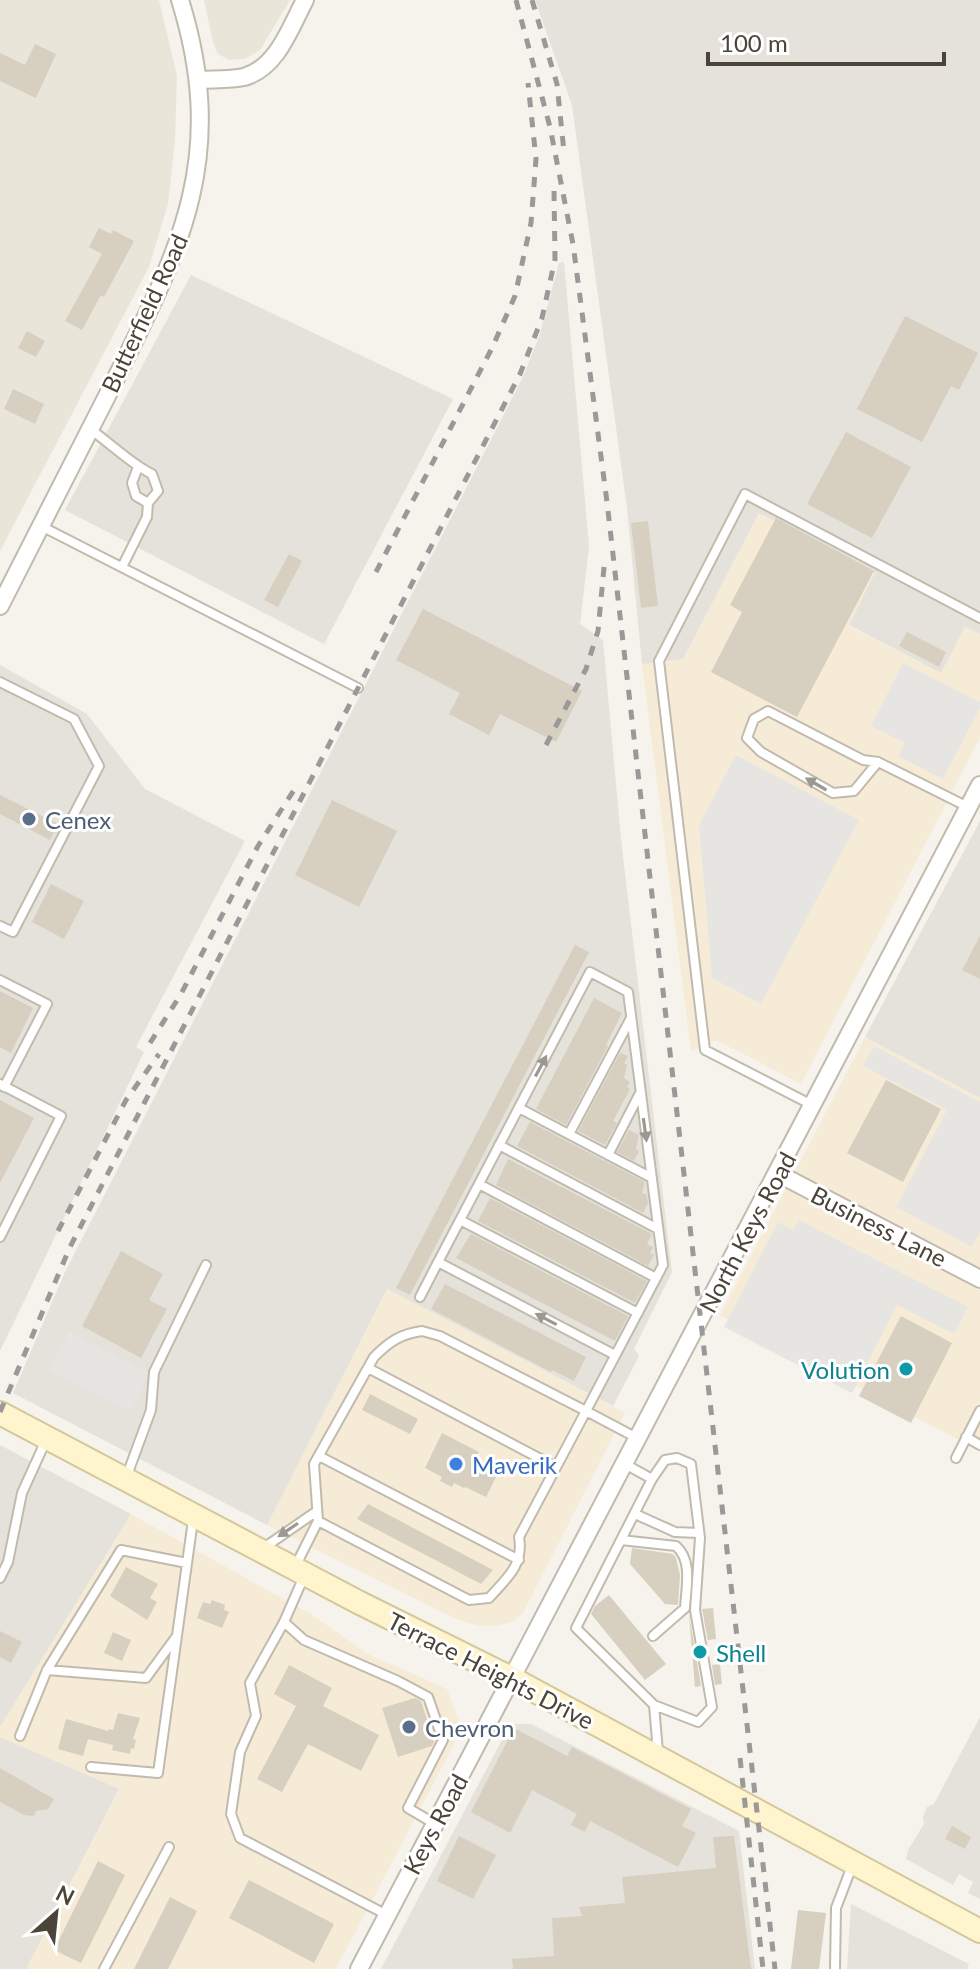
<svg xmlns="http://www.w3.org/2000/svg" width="980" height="1969" font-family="Lato,sans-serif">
<rect width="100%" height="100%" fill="#f5f3eb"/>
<!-- residential -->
<path fill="#e9e5d9" d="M0,0H159L177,76L175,141L168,204L149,267L0,551Z
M204,0H290L260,50L245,59L229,60L218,54L213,43Z"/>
<!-- commercial -->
<path fill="#f6ebd7" d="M759,513L876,573L849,626L941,673L965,627L980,634V738L801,1084L716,1040L691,1051L642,664L683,659Z
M865,1037L980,1098V1451L720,1315Z
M387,1289L625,1413L523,1613L514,1621L497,1626H478L454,1618L267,1525Z
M131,1514L312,1615L368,1654L447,1689L460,1724L452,1748L336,1969H26L119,1790L0,1737V1727Z"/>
<!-- industrial -->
<path fill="#e5e2dc" d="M535,0H980V634L965,627L941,673L849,625L875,573L759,513L683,659L642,664L627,508L572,105Z
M564,262L589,546L580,624L603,640L621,839L672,1272L634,1349L639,1356L613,1406L387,1289L267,1525L13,1393L65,1272L522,379L539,337L559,263Z
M191,275L453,399L324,644L65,510Z
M0,665L87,714L145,789L245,841L136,1047L144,1052L0,1351Z
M980,821V1098L865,1037Z
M0,1445L131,1514L0,1727Z
M980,1717V1899L968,1893L973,1882L959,1874L953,1885L906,1859L908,1850L924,1824L923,1817L927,1807L934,1804Z
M515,1724H531L739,1831L755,1969H381L504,1736Z
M0,1737L119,1789L26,1969H0Z
M851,1904L969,1964L967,1969H847Z"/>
<!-- parking -->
<path fill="#e7e5e2" d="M903,663L980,702V708L943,779L898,756L905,743L871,726Z
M736,755L859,820L761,1004L712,978L699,825Z
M874,1046L980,1102V1232L972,1247L896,1207L947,1110L863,1066Z
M799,1220L968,1307L954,1334L897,1305L852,1393L724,1327L778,1222L793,1230Z
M69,1332L149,1372L130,1411L49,1371Z"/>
<!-- building -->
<path fill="#d7cfc0" d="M35,44L56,54L36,98L0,81V53L25,65Z
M99,228L111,234L113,230L134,241L104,297L101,295L82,330L65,321L102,254L89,247Z
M905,316L978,353L959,390L951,386L922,442L857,409Z
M27,331L45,341L36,357L18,348Z
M13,389L44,404L35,424L4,409Z
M846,432L911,467L872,538L807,504Z
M776,518L874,571L797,717L711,672L742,612L730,605Z
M648,521L658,606L641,608L631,523Z
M289,554L302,561L278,607L264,600Z
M423,609L582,691L556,742L500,714L489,735L449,714L460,693L396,660Z
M907,632L946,652L939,667L899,646Z
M0,795L58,824L50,840L0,814Z
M332,800L397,831L359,907L295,875Z
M51,884L84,901L64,939L32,922Z
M980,936V979L962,970Z
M575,945L589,952L410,1295L396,1288Z
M0,991L33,1008L11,1053L0,1047Z
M594,998L622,1013L606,1045L608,1046L566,1125L536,1109Z
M620,1053L628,1056L624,1063L627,1065L624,1078L630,1082L627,1087L630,1089L613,1121L617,1123L605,1145L578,1131Z
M886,1080L941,1109L903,1182L847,1153Z
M0,1100L34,1118L0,1183Z
M530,1122L645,1182L642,1193L647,1195L648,1203L643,1213L517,1146Z
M629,1130L639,1135L636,1149L639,1151L634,1161L617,1152Z
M508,1159L652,1234L647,1244L653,1247L650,1253L654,1255L648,1266L496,1185Z
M490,1198L647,1281L635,1303L478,1221Z
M471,1234L628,1316L615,1341L456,1258Z
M121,1251L163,1274L149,1300L167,1309L141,1358L82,1326Z
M445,1284L586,1357L574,1381L552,1370L551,1372L431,1309Z
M901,1316L952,1343L911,1423L859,1396Z
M370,1394L418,1419L410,1434L362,1410Z
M442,1433L479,1452L475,1459L499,1471L486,1497L465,1487L464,1488L454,1483L452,1487L440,1481L442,1477L425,1468Z
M368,1504L493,1570L481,1584L357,1519Z
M632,1548L673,1554L676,1558L680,1575L678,1605L665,1604L630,1564Z
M126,1567L158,1584L150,1598L157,1602L147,1620L110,1596Z
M609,1595L666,1664L645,1680L591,1614L595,1606Z
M212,1600L225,1605L224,1610L229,1612L222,1628L197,1618L203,1602L210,1604Z
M713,1608L716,1639L708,1640L709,1647L702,1609Z
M689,1614L701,1686L695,1687Z
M0,1631L22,1642L11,1663L0,1657Z
M113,1632L131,1640L122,1661L104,1653Z
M720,1664L722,1684L715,1685L712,1665Z
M289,1665L332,1688L323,1706L379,1735L361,1771L308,1744L282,1792L257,1779L296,1706L274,1694Z
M415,1698L421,1701L434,1742L432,1746L398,1757L382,1708Z
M118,1713L140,1718L133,1739L136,1740L134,1749L131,1748L130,1754L112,1750L113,1745L88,1739L83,1756L58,1749L66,1719L108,1731L109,1729L113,1730Z
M514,1728L567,1756L572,1747L691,1809L682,1826L696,1833L678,1867L590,1821L585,1832L571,1825L577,1814L532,1790L510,1833L471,1812Z
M0,1768L54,1799L48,1809L36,1811L34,1816L24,1815L0,1802Z
M952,1826L971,1837L965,1849L945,1839Z
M459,1836L496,1855L473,1899L437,1881Z
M734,1836L751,1969H513L512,1959L554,1956L552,1918L582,1916L579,1907L625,1903L622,1877L716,1868L713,1837Z
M98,1861L125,1875L81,1963L54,1950Z
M249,1880L334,1924L314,1963L229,1918Z
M170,1897L197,1911L168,1969H134Z
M798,1910L826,1913L819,1969H791Z"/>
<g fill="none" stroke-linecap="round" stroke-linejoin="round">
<!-- service casing -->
<g stroke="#c1bbad" stroke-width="12">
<path id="service" d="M90,429C110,443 132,465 152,474L158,491L148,503L147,517L122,567
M138,467L132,483L136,496L148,503
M41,526L358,688
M0,682L74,719L99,766L13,932L0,926
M878,762L854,791L833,793L761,752L747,738L754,719L768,711L863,760L878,762L968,807
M0,980L47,1004L4,1087
M0,1084L61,1116L0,1237
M812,1105L705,1050L659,661L745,494L980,618
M519,1108L652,1178
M569,1134L631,1018
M499,1145L658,1229
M608,1155L639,1095
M479,1184L656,1278
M460,1220L638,1313
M420,1297L438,1262
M422,1331L440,1336L586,1411L519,1537C524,1565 507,1578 489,1598L469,1600L318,1521L314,1464L374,1357C389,1342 400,1334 422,1331Z
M615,1355L438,1262L590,972L628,992L663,1265L586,1411L637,1438
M368,1368L556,1467
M966,1437L980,1445
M319,1456L519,1560
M677,1458L691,1464L700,1538L695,1610L712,1707L698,1722L654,1705L576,1628L652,1479L665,1460Z
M956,1458L980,1411
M625,1464L652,1479
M126,1478L151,1410L154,1372L206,1265
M635,1514L675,1532L699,1533
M621,1540L676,1546C693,1561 686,1588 685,1608L653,1636
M262,1549L317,1511
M295,1567L318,1521
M305,1574L284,1622L304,1640L398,1681L428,1697L443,1740L408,1808L435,1824
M0,1578L8,1562L22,1493L47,1438
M284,1622L250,1683L256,1716L240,1752L231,1814L240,1838L387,1915
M47,1670L146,1678L176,1637
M654,1705L658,1752
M20,1736L47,1670L121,1550L187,1563
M91,1767L158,1773L193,1520
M104,1969L169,1847
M835,1969L836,1908L852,1866"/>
</g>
<!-- minor casing -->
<g stroke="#c1bbad" stroke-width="20">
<path id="minor" d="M199,80C213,79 230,80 244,77C277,68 290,28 305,0
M0,606C36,535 72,464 108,394C178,253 230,161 180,0
M777,1173L980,1279
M359,1969L980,785"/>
</g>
<!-- secondary casing -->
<g stroke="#d4c89b" stroke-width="26">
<path id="secondary" d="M0,1413L358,1602L511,1678L980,1931"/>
</g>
<!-- service -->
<use href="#service" stroke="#fff" stroke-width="8"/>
<!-- minor -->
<use href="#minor" stroke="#fff" stroke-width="16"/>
<!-- secondary -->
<use href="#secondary" stroke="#fef4cd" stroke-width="22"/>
<!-- rail -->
<path stroke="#999" stroke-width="5" stroke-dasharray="10 10" stroke-linecap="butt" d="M516,0L550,127L573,244L607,502L775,1969
M532,0L557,84L564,152
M376,572L492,348L515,296L531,223L536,159L528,83
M546,745L586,669L598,631L605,557
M150,1043L181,994L258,846L294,790
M58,1231L126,1100L159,1054
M0,1412L70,1247L520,374L542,318L555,259L554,189
M740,1758L763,1969"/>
</g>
<!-- one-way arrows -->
<defs><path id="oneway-solid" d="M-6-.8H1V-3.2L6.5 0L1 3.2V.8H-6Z" transform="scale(2)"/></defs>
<g fill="#9b9892">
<use href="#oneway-solid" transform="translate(816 784) rotate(-150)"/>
<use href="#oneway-solid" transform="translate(541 1066) rotate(-62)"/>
<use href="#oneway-solid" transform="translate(645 1130) rotate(82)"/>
<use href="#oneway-solid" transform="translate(546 1319) rotate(-152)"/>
<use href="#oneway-solid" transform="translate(288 1530) rotate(146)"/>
</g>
<!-- markers -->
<g fill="#5c6f8a" stroke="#fff" stroke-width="3">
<circle cx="29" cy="819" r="8"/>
<circle cx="409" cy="1727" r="8"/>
</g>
<g fill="#0f9aa8" stroke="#fff" stroke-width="3">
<circle cx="906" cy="1369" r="8"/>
<circle cx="700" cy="1652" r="8"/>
</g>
<circle fill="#3f7fe0" stroke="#fff" stroke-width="3" cx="456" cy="1464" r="8"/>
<g text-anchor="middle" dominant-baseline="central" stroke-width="6" stroke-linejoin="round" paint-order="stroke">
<!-- street labels -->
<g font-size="24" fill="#4a4439" stroke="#fff">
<text transform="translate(144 313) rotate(-65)">Butterfield Road</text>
<text transform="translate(879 1226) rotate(27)">Business Lane</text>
<text transform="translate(747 1232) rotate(-62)">North Keys Road</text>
<text transform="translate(491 1670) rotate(27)">Terrace Heights Drive</text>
<text transform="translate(435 1824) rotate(-62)">Keys Road</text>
</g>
<!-- service labels -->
<g font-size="24" fill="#4e5e75" stroke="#fff" text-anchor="start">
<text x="45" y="819">Cenex</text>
<text x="425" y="1727">Chevron</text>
</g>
<!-- culture labels -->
<g font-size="24" fill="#0d838f" stroke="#fff" text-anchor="end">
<text x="890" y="1369">Volution</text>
<text x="716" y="1652" text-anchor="start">Shell</text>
</g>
<!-- shop labels -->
<g font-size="24" fill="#366cbe" stroke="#fff" text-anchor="start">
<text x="472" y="1464">Maverik</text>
</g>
</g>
<!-- north arrow -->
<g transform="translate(56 1913) rotate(27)" stroke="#ffffff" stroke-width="6" paint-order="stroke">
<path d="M0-6L14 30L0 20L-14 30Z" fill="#4a4439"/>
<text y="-12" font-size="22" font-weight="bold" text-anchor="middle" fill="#4a4439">N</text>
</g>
<!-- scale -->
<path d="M708 52v12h236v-12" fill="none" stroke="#4a4439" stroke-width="4"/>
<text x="720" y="52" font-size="24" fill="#4a4439" stroke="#ffffff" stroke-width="6" paint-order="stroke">100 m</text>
</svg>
